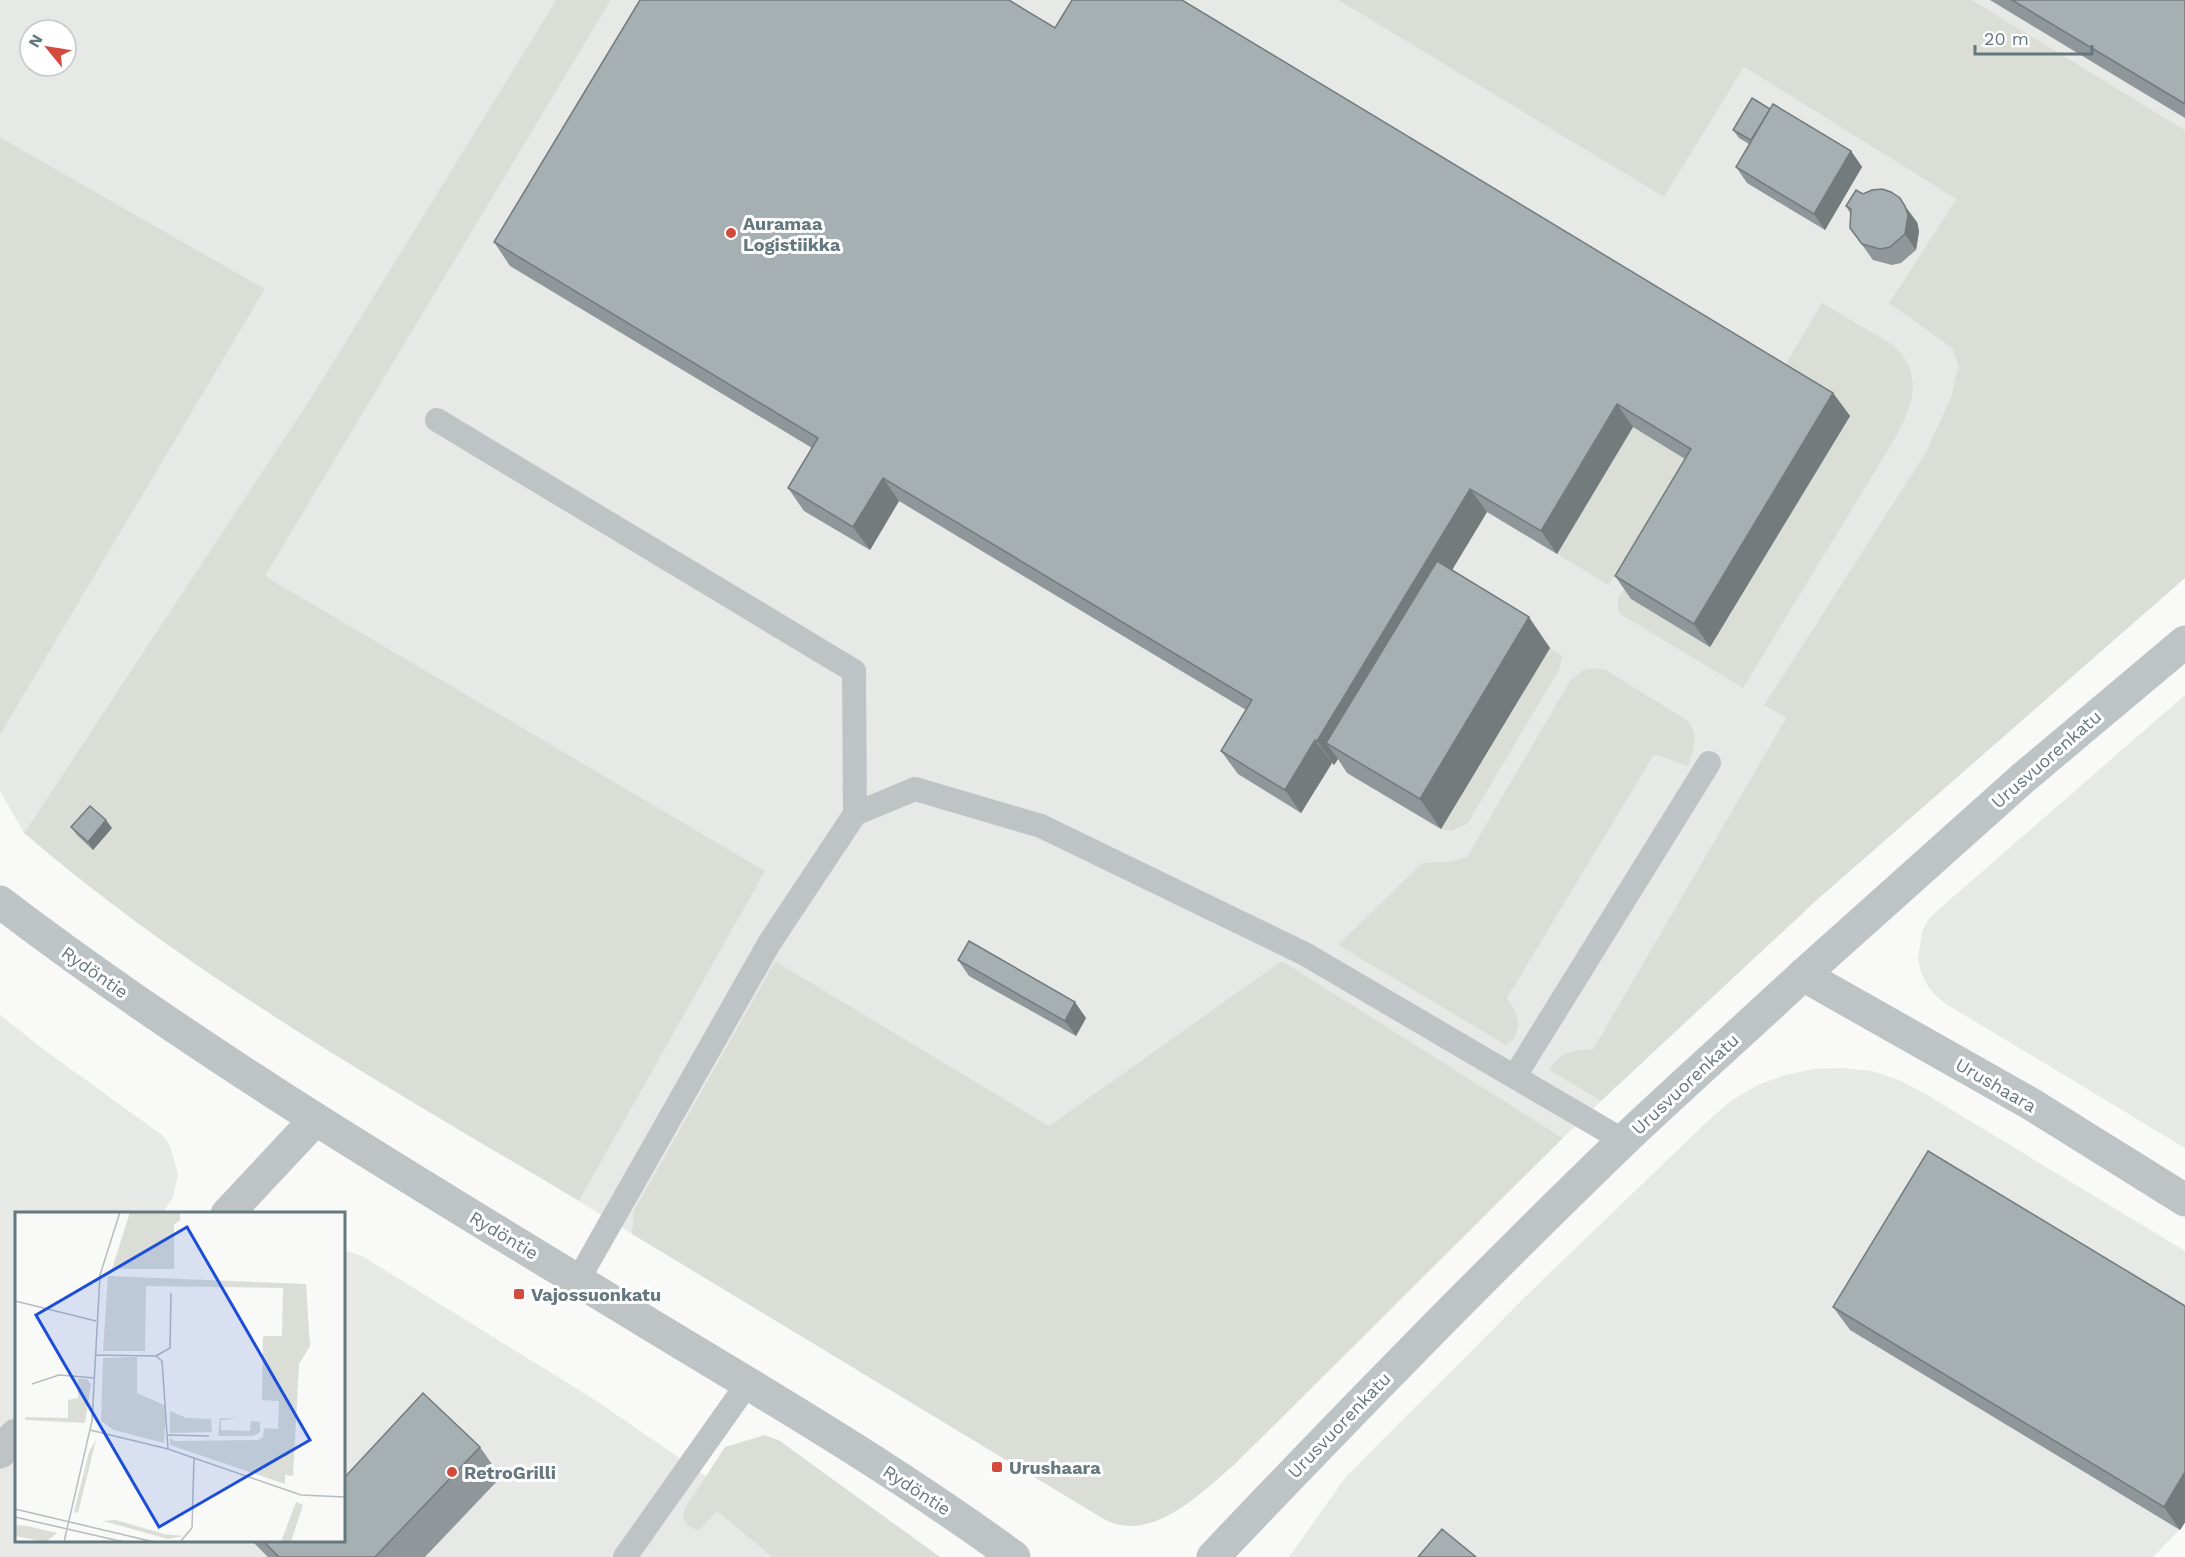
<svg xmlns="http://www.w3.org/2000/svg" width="2185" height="1557" font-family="'Work Sans',sans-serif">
<rect width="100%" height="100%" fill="#f9f9f7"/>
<!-- built -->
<path fill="#e7e9e7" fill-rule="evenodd" d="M0,0H556L314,393L24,833L0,791V735L265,289L0,137ZM30,30H66V66H30Z
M611,0H1338L1664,196L1744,67L1956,199L1889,303L1952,348L1958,366L1951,397L1943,419L1926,452L1764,705L1786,718L1593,1049H1580L1552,1066L1549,1070L1601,1101L1563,1138L1282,962L1049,1126L775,961L633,1212L632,1234L579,1201L764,871L265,576Z
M1972,0H2185V130Z
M2185,695V1148L1946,1004L1935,995L1927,985L1921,972L1918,958L1922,932L1928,920L1938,910Z
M0,1015L47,1052L162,1135L170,1146L178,1174L173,1197L163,1213L16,1214V1540H344V1250L362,1256L592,1398L707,1477L812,1557H0Z
M1843,1068L1872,1071L1899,1080L1924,1093L2185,1251V1524L2153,1557H1289L1345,1478L1527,1295L1713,1116L1734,1099L1758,1085L1785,1075L1814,1069Z"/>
<!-- green -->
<path fill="#daded7" d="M556,0H611L265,576L765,871L579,1201C388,1087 193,978 24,833L314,393Z
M1338,0H1972L2185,130V578L1819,898L1601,1101L1549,1070C1560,1052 1574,1049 1593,1049L1786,718L1764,705L1926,452L1951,397L1958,366L1952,348L1889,303L1956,199L1744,67L1664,197Z
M0,137L265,289L0,735Z
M1822,303L1893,345C1925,375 1913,406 1894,440L1743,688L1622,615L1618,611V599L1697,466L1631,599L1710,647L1780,374Z
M1633,427L1685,458L1609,585L1557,554Z
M1550,648L1562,656L1559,670L1468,823L1452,831L1441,829Z
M1593,668L1606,670L1688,721C1699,737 1694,749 1688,766L1656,755L1653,756L1507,998C1518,1014 1526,1032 1506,1045L1338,945L1419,866L1423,863L1450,862L1467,857L1570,681L1583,670Z
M775,961L1049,1126L1282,961L1563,1138L1235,1464C1201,1493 1150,1546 1102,1518L632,1234L633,1212Z
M765,1435L780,1441L940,1557H772L717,1511L698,1531L689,1526L683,1519L684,1510L725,1447Z"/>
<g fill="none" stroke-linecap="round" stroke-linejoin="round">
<!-- service -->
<path stroke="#bec4c6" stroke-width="24" d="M437,420L854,671L855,814
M1515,1076L1709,763
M578,1280L770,942L855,814L915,789L1041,826L1305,954L1624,1141
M625,1557L748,1383"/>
<!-- minor -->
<path stroke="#bec4c6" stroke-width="33" d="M1803,975L2023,778L2185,642
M227,1214L315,1120
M0,1452L16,1435"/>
<!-- tertiary -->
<path stroke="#bec4c6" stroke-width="33" d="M0,902C206,1059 430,1190 651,1325C774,1399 898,1472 1014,1557
M1213,1557C1347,1416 1483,1276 1623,1141C1682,1085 1743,1031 1803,975L2031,1104L2185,1200"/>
</g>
<!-- wall -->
<path fill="#8f979a" d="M1990,0H2185V118Z
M1055,28L1833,393L1850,416L1710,647L1631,599L1615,576L1685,459L1633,427L1557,554L1487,512L1452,570L1550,648L1441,829L1347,773L1338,759L1334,765L1332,763L1301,813L1238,774L1221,751L1246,710L899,501L870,550L804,511L788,488L812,448L510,266L494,242Z
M1770,109L1851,151L1862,167L1825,230L1747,183L1736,167L1749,144L1739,138L1733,130Z
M1863,194L1917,222L1919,231L1916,250L1901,263L1892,265L1873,260L1850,228V213L1846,206Z
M71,827L112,828L93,850L77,835Z
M958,960L1086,1018L1076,1036L969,976Z
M2185,1306V1522L2180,1530L1850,1330L1833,1307Z
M480,1447L501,1477L425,1557H268L251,1540H344Z"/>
<!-- shaded-wall -->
<path fill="#747b7d" d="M1851,151L1862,167L1825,230L1814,214Z
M1905,206L1917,222L1919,231L1916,250L1905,234Z
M1833,393L1850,416L1710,647L1694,624Z
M1617,404L1633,427L1557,554L1541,531Z
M883,478L899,501L870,550L853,527Z
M1470,489L1487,512L1342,752L1326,743L1338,759L1334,765L1317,741Z
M1529,617L1550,648L1441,829L1420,799Z
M1315,740L1332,763L1301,813L1285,790Z
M106,820L112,828L93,850L88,842Z
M1075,1002L1086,1018L1076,1036L1065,1021Z
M2185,1472V1522L2180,1530L2164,1507Z"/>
<!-- building -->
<path fill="#a6b0b3" stroke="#747b7d" stroke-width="1.5" d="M640,0H1009L1055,28L1072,0H1182L1833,393L1694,624L1615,576L1691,449L1668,435L1617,404L1541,531L1470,489L1317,741L1315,740L1285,790L1221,751L1252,700L883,478L853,527L797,493L788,488L818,438L494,242Z
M2012,0H2185V104Z
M1752,98L1770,109L1751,140L1733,130Z
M1773,104L1851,151L1814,214L1736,167Z
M1882,189L1891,192L1900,198L1905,206L1908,215L1905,234L1890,247L1880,249L1862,244L1850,228L1851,209L1846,206L1856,190L1863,194L1872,190Z
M1437,561L1529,617L1420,799L1326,743Z
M90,806L106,820L88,842L71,827Z
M969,941L1075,1002L1065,1021L958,960Z
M1928,1151L2185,1306V1472L2164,1507L1833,1307Z
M423,1393L480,1447L375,1557H279L262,1540H344V1478Z
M1442,1529L1476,1557H1418Z"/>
<!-- markers -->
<g fill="#d34b3d" stroke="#fff" stroke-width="2">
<circle cx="731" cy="233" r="6"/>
<rect x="513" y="1288" width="12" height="12" rx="3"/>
<rect x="991" y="1461" width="12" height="12" rx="3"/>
<circle cx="452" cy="1472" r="6"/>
</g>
<g text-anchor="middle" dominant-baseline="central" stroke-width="6" stroke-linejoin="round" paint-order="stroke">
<!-- poi labels -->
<g font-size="18" font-weight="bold" fill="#66787f" stroke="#fff" text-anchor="start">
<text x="743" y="223">Auramaa<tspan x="743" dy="21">Logistiikka</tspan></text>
<text x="531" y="1294">Vajossuonkatu</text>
<text x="1009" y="1467">Urushaara</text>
<text x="464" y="1472">RetroGrilli</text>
</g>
<!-- street labels -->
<g font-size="18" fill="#66787f" stroke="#fff">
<text transform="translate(2046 759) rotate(-41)">Urusvuorenkatu</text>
<text transform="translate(95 972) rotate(35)">Rydöntie</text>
<text transform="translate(1685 1084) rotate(-43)">Urusvuorenkatu</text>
<text transform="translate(1996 1085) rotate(30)">Urushaara</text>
<text transform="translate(504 1235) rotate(31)">Rydöntie</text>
<text transform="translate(1339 1425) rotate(-46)">Urusvuorenkatu</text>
<text transform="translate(917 1490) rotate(33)">Rydöntie</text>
</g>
</g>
<!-- overview -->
<g transform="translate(15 1212)">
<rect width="330" height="330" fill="#f9f9f7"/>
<path d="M115,0H165V8L159,13V57H97ZM93,64L291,72L295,134L284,152L278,264L270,263V272L155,233V226L160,229L243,228L248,225L249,216L263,217L264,189L247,188L248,124H267L268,76L131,74L130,139H88ZM122,145V181L151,194L149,231L99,218L86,209L88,146ZM63,167H72L76,172L70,211L10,208V205L53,206V188L63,186ZM155,199L171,206L196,207L197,220L155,221ZM205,206L222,207L206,208V218L235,219L236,209L245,210V220L238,224H203ZM81,228L63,301L59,300L74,240ZM281,290L288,293L276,330H266ZM101,308L149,322L169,324L153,327L88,309ZM0,313L12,314L42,321L31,330L0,324Z" fill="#daded7"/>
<path fill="none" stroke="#b5bdc0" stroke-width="1.5" d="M0,89L81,109M80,143L141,144L147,149L153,237M141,144L155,136L156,81M17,172L44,163L80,166M75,218L153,237L286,283L330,285M153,223L194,224M0,297L139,330M0,305L109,330M177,316L179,246M49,330L77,209L85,63L105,0M165,330L177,316"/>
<path fill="#1d4ed8" fill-opacity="0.15" stroke="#1d4ed8" stroke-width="3" d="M172,15L295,228L144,315L21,103Z"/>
<rect width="330" height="330" fill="none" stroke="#66787f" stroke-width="3"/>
</g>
<!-- north arrow -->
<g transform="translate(48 48) rotate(300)"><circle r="28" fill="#ffffff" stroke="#c2c9cc" stroke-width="1.5"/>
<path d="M0-4.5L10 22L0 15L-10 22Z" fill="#d34b3d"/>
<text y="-9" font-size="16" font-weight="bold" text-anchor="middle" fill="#66787f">N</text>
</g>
<!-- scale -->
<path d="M1975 45v9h117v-9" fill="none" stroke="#66787f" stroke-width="3"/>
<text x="1984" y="45" font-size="18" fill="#66787f" stroke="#ffffff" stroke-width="4.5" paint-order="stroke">20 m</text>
</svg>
